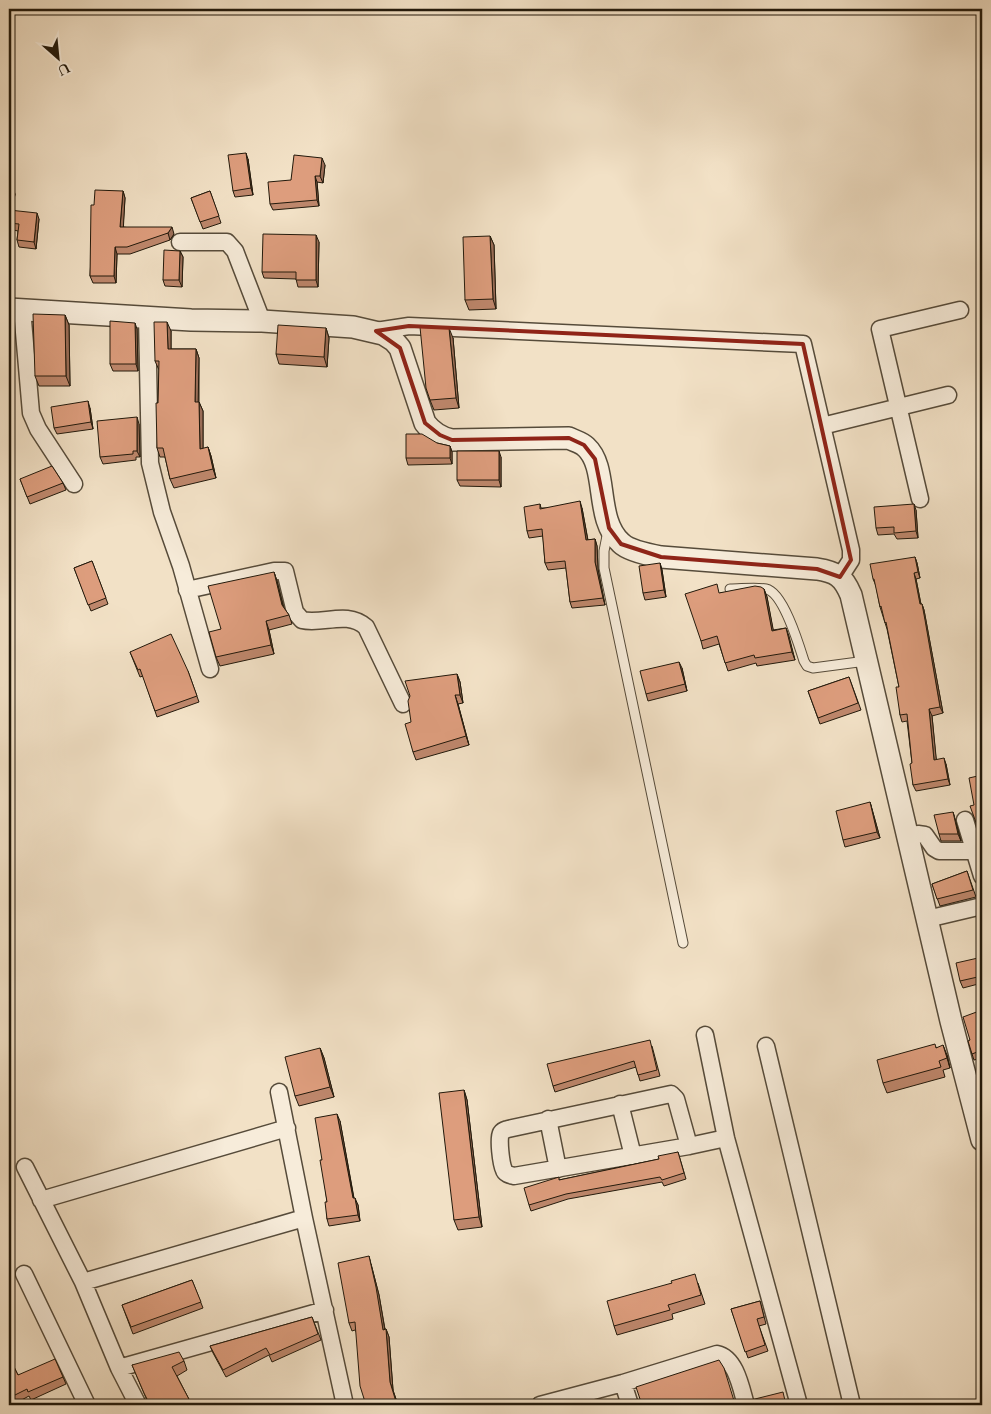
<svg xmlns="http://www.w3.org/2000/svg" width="991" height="1414" font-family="Cardo,serif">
<rect width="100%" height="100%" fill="#f2e1c6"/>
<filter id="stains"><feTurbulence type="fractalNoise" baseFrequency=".004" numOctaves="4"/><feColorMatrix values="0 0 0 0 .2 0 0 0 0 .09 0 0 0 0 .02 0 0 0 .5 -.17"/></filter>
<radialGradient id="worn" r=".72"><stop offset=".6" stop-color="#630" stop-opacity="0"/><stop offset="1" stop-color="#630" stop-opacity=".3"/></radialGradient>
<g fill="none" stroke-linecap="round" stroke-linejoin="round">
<!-- service casing -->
<g stroke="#564b3a" stroke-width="11">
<path id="service" d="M608,531L604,551V568L683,943
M730,589C741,589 755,587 766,589C783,592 799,645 804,661L807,666L813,668L866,661"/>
</g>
<!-- minor casing -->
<g stroke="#564b3a" stroke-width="19">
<path id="minor" d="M180,242H227L235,251L262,321
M22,309L31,413L38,429L74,484
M147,316L150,463L162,512L181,566L210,669
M376,331L409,326L803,344L851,550V560L840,577
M822,426L948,395
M920,499L880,329L960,310
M187,590L274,571H285L295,612L302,620C323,625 347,610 366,627L403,704
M965,820L982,876
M908,837L918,834L925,835L934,848L939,851H974
M927,919L982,906
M705,1035L726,1138L799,1405
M766,1046L852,1405
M279,1092L304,1218L345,1405
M620,1104L633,1156
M548,1119L558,1169
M689,1146L676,1099L671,1094L508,1129C505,1130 503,1130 501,1133C498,1138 501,1164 504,1170C505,1174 510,1175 514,1176L689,1146L726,1138
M25,1167L83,1282L119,1368L138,1405
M41,1200L287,1128
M24,1274L87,1405
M83,1282L304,1218
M119,1368L325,1310
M623,1383L630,1405
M540,1405L623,1383L717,1354C736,1358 741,1388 746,1405"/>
</g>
<!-- tertiary casing -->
<g stroke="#564b3a" stroke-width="24">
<path id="tertiary" d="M9,309L191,320L262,321L353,327L383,334L394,341L400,348L425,423C432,432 441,438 452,440L569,438C574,441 581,442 586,447C609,468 594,519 621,543C629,551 650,555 661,557L817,569C836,572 843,576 851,595L951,1021L982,1140"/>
</g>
<!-- service -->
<use href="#service" stroke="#f7ecda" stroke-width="9"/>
<!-- minor -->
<use href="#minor" stroke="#f7ecda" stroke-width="16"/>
<!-- tertiary -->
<use href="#tertiary" stroke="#f7ecda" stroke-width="21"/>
</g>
<!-- wall -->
<path fill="#be876c" stroke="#22190b" d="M248,159L253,195L235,197L233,191Z
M325,165L323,183L317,182L319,206L273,210L270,204L291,180Z
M9,186L15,194L12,210L39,219L36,249L19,247L17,240L18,231L9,229Z
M123,191L125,198L123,227L174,234L170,240L130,254H117L116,283H93L90,276L94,205Z
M210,191L221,223L203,229L191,198Z
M490,236L494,245L496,309L469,310L465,300Z
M319,242L318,287H298L296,279L264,278L262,272Z
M180,251L183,257L182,287L165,286L163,280Z
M65,315L69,325L70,386H39L35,376Z
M326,328L329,338L327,367L279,364L276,354Z
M137,329L138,371H113L110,364Z
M171,331V349H196L199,358V402L203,411V449L208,447L211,456L216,478L174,488L170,479L165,457H160L157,448L158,403L159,370L155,361Z
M453,338L459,408L434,410L430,400Z
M90,408L93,429L57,434L54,428Z
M139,424L140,457H136V460L103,464L100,457Z
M437,443L450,446L452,452V464L408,465L406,458Z
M501,457V487L460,486L457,480Z
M20,479L63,483L66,490L30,504Z
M540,504L541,508H582L588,540L595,539L597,546L598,569L605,605L572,608L570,602L566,568L548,570L545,563L543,536L529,538L527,531Z
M916,510L918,538L897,539L894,534L878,535L876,528Z
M915,557L917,563L920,578L916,579L921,604H922L924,610L943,713L932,716L936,759L946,764L950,785L916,791L913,785L912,763L907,721L902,722L900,715L899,687L887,629L880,607L876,586L873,579Z
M92,561L108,604L91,611L74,568Z
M660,563L662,570L666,597L645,600L643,593Z
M274,572L277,581L284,608L289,615L292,624L269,630L274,654L220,666L216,657L221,629Z
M764,589L767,597L773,630L786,628L795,660L757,666L756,663L728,671L719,644L703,649L701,641L720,593Z
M130,652L188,671L199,702L157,717L143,676L140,677Z
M682,668L687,691L648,701L646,694Z
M457,674L460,682L463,703L458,704L469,745L416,760L413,752Z
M849,677L861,710L820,724L808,691Z
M870,802L880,838L845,847L843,840Z
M953,812L961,841H941L939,834Z
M967,871L976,897L940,906L932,884Z
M980,964L982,973V983L963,988L960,981Z
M982,1010V1058L974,1060L972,1054L970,1040Z
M652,1046L660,1076L640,1081L636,1067L555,1092L553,1086Z
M936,1047L947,1055L950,1068L943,1070L945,1077L887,1093L883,1083Z
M320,1048L324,1058L334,1097L299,1106L295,1096Z
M464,1090L467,1100L482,1227L458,1230L454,1220Z
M340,1121L354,1198L358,1205L360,1221L329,1226L327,1219V1202L322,1160Z
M678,1152L686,1179L664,1186L662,1182L568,1199L531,1211L529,1205L559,1180L659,1159Z
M371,1264L379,1295L385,1329H386L389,1337L393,1390L355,1330L352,1331L349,1323Z
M192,1280L203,1308L133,1334L122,1305Z
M672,1283H698L705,1304L672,1314L673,1319L617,1335L614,1326Z
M760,1301L766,1324L759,1326L768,1351L748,1358L731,1309Z
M312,1317L321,1340L272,1362L269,1355L226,1377L213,1353L210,1346Z
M9,1357L18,1375L63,1377L66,1384L31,1400L29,1396L12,1405H9Z
M184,1361L187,1370L177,1376L192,1405H149L132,1365Z"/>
<!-- shaded-wall -->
<path fill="#9b6e58" stroke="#22190b" d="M246,153L248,159L253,195L251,188Z
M322,158L325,165L323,183L320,176Z
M315,176L317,182L319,206L317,200Z
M13,187L15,194L11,217L9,211V207Z
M123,191L125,198L123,234L120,227Z
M37,213L39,219L36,249L34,242Z
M172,227L174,234L170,240L168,233Z
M316,235L319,242L318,287L316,280Z
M490,236L494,245L496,309L493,299Z
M115,247L117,254L116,283L114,276Z
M180,251L183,257L182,287L179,280Z
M65,315L69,325L70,386L66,376Z
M167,322L171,331V358L168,349Z
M135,323L137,329L138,371L136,364Z
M326,328L329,338L327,367L324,357Z
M449,328L453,338L459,408L456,398Z
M196,349L199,358L198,411L195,402Z
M88,401L90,408L93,429L91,422Z
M199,402L203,411V458L200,449Z
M137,417L139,424L140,457L137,451Z
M450,446L452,452V464L450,458Z
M208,447L211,456L216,478L213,469Z
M499,451L501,457V487L499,480Z
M580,501L582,508L589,547L586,540Z
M914,504L916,510L918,538L916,531Z
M595,539L597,546L598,569L605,605L603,598L595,562Z
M915,557L917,563L920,578L918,572Z
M660,563L662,570L666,597L664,590Z
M274,572L277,581L285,614L282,605Z
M914,573L916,579L922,610L920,604Z
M764,589L767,597L775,639L772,631Z
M922,604L924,610L927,626L943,713L940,707Z
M266,621L269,630L274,654L271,645Z
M786,628L789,636L795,660L792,652Z
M679,662L682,668L687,691L685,684Z
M457,674L460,682L463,703L460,695Z
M455,695L458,704L469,745L466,736Z
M929,709L932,716L937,766L934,760Z
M944,758L946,764L950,785L948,779Z
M870,802L872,809L880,838L877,832Z
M953,812L955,819L961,841L958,834Z
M943,1045L947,1055L950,1068L947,1058Z
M320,1048L324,1058L334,1097L330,1087Z
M464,1090L467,1100L482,1227L479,1217Z
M337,1114L340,1121L355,1205L353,1198Z
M355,1198L358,1205L360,1221L358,1215Z
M369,1256L371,1264L379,1295L386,1337L383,1330Z
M386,1329L389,1337L393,1390L398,1405L390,1382Z"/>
<!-- building -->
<path fill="#dd9d7d" stroke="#22190b" d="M246,153L251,188L233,191L228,155Z
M294,155L322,158L320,176H315L317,200L270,204L268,182L291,180Z
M9,186L13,187L9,207Z
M95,190L123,191L120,227H172L168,233L127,247H115L114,276H90L91,205H94Z
M210,191L219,216L200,222L191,198Z
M9,210L37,213L34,242L17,240L19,224L9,223Z
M263,234L316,235V280H296V272H262Z
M490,236L493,299L465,300L463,237Z
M164,250L180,251L179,280H163Z
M33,314L65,315L66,376H35Z
M110,321L135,323L136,364H110Z
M154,322H167L168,349H196L195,402H199L200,449L208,447L213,469L170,479L163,448H157L156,403H158L159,361H155Z
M278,325L326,328L324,357L276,354Z
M420,327L449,328L456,398L430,400L426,388Z
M88,401L91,422L54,428L51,407Z
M137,417V451H133V454L100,457L97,421Z
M406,434H422L437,443L450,446V458H406Z
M457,451H499V480H457Z
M52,466L63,483L27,497L20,479Z
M580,501L586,540L595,539V562L603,598L570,602L565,561L545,563L542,529L527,531L524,507L540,504V509Z
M914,504L916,531L894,533V527L876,528L874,507Z
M915,557L918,572L914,573L920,604H922L925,620L940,707L929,709L934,760L944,758L948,779L913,785L910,764L912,763L907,714L900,715L896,687H899L886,622L885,623L881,606L880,607L874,579H873L870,564Z
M92,561L106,598L88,605L74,568Z
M660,563L664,590L643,593L639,566Z
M274,572L282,605L289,615L266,621L271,645L216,657L209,632L221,629L208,586Z
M717,584L719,593L755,586L761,587L764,589L772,631L786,628L792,652L755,658L754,655L725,663L717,636L701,641L685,594Z
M171,634L188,671L197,696L155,711L140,669L138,670L130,652Z
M679,662L685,684L646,694L640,671Z
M457,674L460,695H455L466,736L413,752L405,724L411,722L408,701L410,696L405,681Z
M849,677L858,703L818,718L808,691Z
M982,775V839L970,806L974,805L969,778Z
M870,802L877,832L843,840L836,811Z
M953,812L958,834H939L934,815Z
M967,871L973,890L937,899L932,884Z
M978,958L982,976L960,981L956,963Z
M982,1010V1050L972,1054L968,1041L970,1040L963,1017Z
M650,1040L657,1070L638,1075L634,1061L553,1086L547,1064Z
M935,1044L936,1048L943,1045L947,1058L939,1061L941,1067L883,1083L877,1060Z
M320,1048L330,1087L295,1096L285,1057Z
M464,1090L479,1217L454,1220L439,1093Z
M337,1114L353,1198H355L358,1215L327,1219L325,1202H327L320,1160H322L315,1118Z
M678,1152L684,1173L662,1180L660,1177L566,1194L529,1205L524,1188L559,1177V1180L659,1159L658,1156Z
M369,1256L376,1287L383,1330L386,1329L390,1382L397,1405H366L360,1386L355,1322L349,1323L338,1263Z
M695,1274L701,1295L668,1305L670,1310L614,1326L607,1301L672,1283L671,1281Z
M192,1280L201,1302L131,1327L122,1305Z
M760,1301L764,1317L757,1319L765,1345L745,1352L731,1309Z
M312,1317L318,1334L270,1355L266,1348L223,1370L210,1346Z
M179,1352L184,1361L172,1367L192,1405H150L144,1393L132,1365Z
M9,1357L18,1375L55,1359L63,1377L28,1392L27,1389L9,1398Z
M719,1360L724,1368L735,1404L745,1405H642L636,1387Z
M783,1392L786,1405H745L751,1400Z"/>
<!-- marked area -->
<path fill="none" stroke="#8f2418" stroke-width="4" stroke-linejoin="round" d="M409,326L803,344L851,560L840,577L817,569L661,557L621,544L609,528L595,459L584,445L569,438L452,440L440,435L425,423L400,348L376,331Z"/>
<!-- margin -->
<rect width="991" height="1414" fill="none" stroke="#f2e1c6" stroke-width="30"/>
<rect x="10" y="10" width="971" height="1394" fill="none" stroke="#22190b" stroke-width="2.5"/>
<rect x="15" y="15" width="961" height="1384" fill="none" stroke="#22190b"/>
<!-- north arrow -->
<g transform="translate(58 58) rotate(153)" stroke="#f7ecda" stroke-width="4" paint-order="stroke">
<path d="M0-4L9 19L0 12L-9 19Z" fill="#22190b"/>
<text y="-8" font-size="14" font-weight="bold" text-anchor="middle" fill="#22190b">U</text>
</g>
<rect width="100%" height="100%" filter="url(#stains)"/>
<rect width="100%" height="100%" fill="url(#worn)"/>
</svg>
